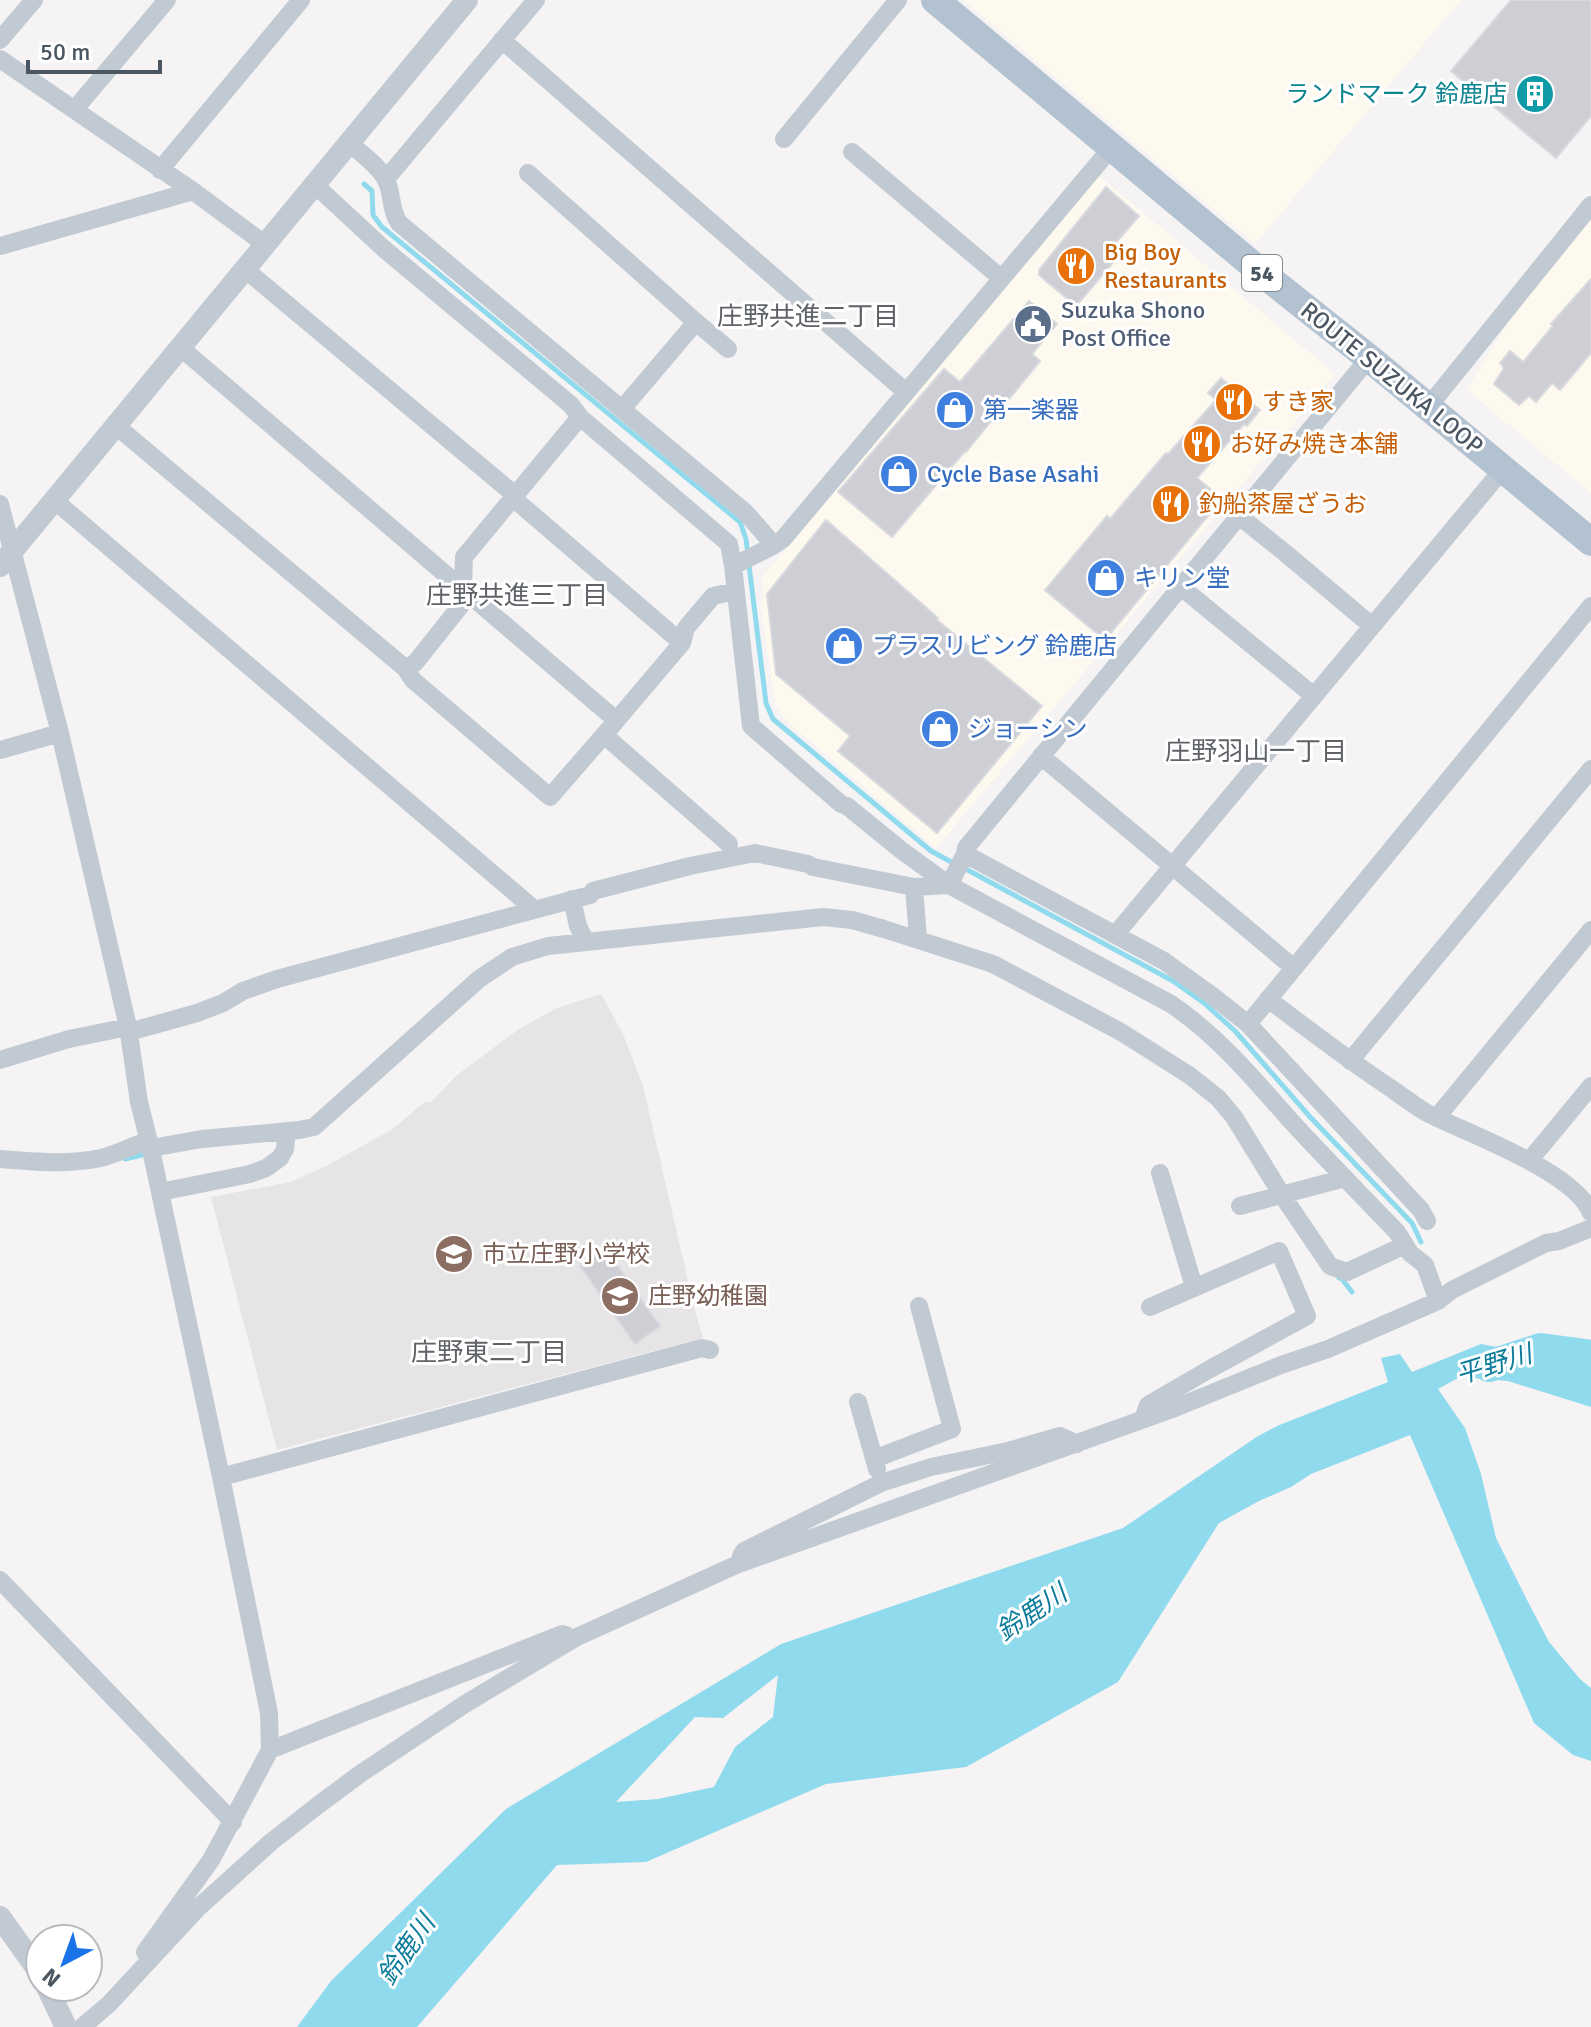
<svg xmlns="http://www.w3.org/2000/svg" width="1591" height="2027" font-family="Signika,'Noto Sans JP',sans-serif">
<rect width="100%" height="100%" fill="#f5f3f3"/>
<!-- commercial -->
<path fill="#fdf9ef" d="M963,0H1461L1255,244Z
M1097,174L1335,374L936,848L791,725L782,715L775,705L761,607L764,595L762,578Z
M1591,220V493L1467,390L1510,319Z"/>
<!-- education -->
<path fill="#e6e4e5" d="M601,994L623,1034L643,1086L695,1311L703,1338L277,1450L211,1197L291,1182L328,1165L391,1130L426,1101L430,1103L457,1075L519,1029L557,1008Z"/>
<!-- water -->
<path fill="#90daee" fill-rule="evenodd" d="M1481,1344L1557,1358L1591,1349V1407L1508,1381L1460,1377L1438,1389L1465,1428L1481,1474L1496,1538L1526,1598L1549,1642L1580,1679L1591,1688V1761L1573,1755L1534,1723L1410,1435L1311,1474L1291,1487L1259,1501L1219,1523L1118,1682L966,1767L826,1784L646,1862L557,1865L417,2027H297L331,1981L506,1809L781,1644L1123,1528L1258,1436L1277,1426L1388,1382L1381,1358L1400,1354L1412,1372ZM778,1675L773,1717L735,1747L714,1787L658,1799L616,1802L695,1717L723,1718Z"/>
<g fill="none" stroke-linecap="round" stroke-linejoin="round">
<!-- stream -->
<path stroke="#90daee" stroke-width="5" d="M364,184L372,191L373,215L382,227L740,522L746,539L748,555
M749,565L766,703L773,719L931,851L955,864
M964,868L1173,981L1204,1003L1235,1031L1311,1118L1412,1223L1421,1242
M125,1159L146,1154
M1339,1278L1342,1279L1352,1292"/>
<!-- river -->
<path stroke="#90daee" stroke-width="32" d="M1489,1366L1541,1349L1591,1356"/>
</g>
<!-- building -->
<path fill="#cdcfd5" stroke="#d7d9de" stroke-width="2" d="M1511,0H1591V116L1556,158L1451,71Z
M1106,187L1139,216L1107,253L1115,260L1076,306L1039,275V270Z
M1591,279V353L1560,390L1552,383L1536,402L1529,396L1519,405L1494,384L1504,368L1500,363L1510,351L1523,362L1553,326L1551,324Z
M1029,301L1057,324L1032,354L1040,361L966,452L965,451L892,537L838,492L944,369L960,382Z
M1221,378L1260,410L1247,426L1244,424L1197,478L1222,499L1105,640L1045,590L1107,516L1110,519L1166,453L1168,454L1216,400L1208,393Z
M826,520L938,618L937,620L1042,706L937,833L838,751L850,736L776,674L767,594Z
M605,1248L660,1326L635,1344L580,1266Z"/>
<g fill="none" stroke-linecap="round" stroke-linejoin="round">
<!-- minor -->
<path stroke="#c1cad2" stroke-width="18" d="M0,40L34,0
M502,40L906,392
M0,59L193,191L266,245
M75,109L167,0
M784,139L898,0
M349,143C360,152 380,167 386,180C393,194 390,210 399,223L746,513L767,537L771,547
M852,152L1001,278
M160,170L301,0
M528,173L696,322L622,409
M386,179L536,0
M314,184L383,248L571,405L580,417
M0,246L193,191
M246,270L515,495
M696,322L728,349
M181,348L616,720
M1428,407L1591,205
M115,425L405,668
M513,498L682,643
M54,500L534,909
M0,504L60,733L128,1027L139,1102L151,1150L221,1477L269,1713L270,1750L211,1860L145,1952
M1239,516L1284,552L1372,626
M733,566L771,547L783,539L1112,147
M1181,587L1314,696
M463,588L464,557L580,417L729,544L733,566L751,726L841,804L847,806L901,850L949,885L1171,1004C1218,1036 1253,1078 1290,1120C1325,1158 1361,1195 1397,1232L1410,1253L1425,1265L1438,1301
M470,594L415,663L405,668L413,680L550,797L604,735
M0,750L60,733
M1041,756L1294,968
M729,844L604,735L682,643L686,628L713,596L736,591
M965,854L1164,961L1214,997L1248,1024L1591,606
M949,885L965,854L966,848L1369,358
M914,887L918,939
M572,899L578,926L586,942
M1115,935L1503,469
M1268,999C1309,1030 1349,1061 1392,1089C1403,1097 1415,1106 1427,1113C1468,1134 1574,1171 1591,1213
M1248,1024L1421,1210L1427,1221
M129,1032L197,1013L223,1003L243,991L277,979L590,895L593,891L690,866L755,853L808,864L813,867L914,887L949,885
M0,1060L69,1039L128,1027
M1350,1061L1591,769
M1437,1117L1591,930
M151,1148L202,1139L299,1130L314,1127L479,979L512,957L548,946L823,917L852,920L884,929L993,964L1121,1032L1189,1075L1218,1098L1234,1117L1282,1195L1330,1266L1347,1272L1405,1245
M0,1159C34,1162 67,1165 101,1158C117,1154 133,1145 149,1141
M1529,1161L1591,1086
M1160,1173L1194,1287
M160,1192L250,1174L266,1168L280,1158L285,1149L287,1131
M1240,1206L1345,1178
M858,1402L877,1469
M1143,1419L1148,1405L1210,1369L1307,1316L1279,1251L1150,1307
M874,1459L952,1429L919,1306
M221,1477L702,1348L710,1350
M741,1556L744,1551L881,1483L931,1467L1008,1451L1060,1436L1077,1444
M0,1580L233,1822
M270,1750L562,1634L566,1635
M82,2027L109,2004L199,1907L271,1842L317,1806L360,1774L465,1704L577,1637L736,1565L1175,1408L1281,1365L1328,1349L1438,1301L1452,1290L1546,1243L1559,1241L1591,1228"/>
<!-- tertiary -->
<path stroke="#c1cad2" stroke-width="22" d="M0,566L467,0
M0,1917L40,1973
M47,1987L66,2027"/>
<!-- primary -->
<path stroke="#b3c2d1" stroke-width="28" d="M935,0L1267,277L1369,358L1591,542"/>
</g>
<!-- icons -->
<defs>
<g id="building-disc" transform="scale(2)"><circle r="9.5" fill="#0f9aa8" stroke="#fff"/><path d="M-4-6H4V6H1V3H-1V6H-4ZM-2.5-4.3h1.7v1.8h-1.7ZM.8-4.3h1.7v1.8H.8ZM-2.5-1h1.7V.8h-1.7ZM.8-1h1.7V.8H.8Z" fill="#fff"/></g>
<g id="restaurant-disc" transform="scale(2)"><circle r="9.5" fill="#e8710a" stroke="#fff"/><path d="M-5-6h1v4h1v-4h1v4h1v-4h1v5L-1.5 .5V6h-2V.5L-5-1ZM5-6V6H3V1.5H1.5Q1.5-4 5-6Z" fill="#fff"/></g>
<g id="civic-disc" transform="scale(2)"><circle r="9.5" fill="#5c6f8a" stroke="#fff"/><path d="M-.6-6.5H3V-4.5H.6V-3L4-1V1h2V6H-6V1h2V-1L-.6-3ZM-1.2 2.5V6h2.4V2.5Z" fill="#fff"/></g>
<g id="shop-disc" transform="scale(2)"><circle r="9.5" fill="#3f7fe0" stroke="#fff"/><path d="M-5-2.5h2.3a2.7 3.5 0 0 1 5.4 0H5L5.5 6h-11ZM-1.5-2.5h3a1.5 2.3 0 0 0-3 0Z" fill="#fff"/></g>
<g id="school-disc" transform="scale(2)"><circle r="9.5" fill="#8d6e63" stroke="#fff"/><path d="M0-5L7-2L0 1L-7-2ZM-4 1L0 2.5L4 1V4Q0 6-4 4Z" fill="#fff"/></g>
</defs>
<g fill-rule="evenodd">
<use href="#building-disc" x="1535" y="94"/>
<use href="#restaurant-disc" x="1076" y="266"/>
<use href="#civic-disc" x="1033" y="324"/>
<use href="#restaurant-disc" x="1234" y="402"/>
<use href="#shop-disc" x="955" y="410"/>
<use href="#restaurant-disc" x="1202" y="444"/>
<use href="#shop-disc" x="899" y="474"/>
<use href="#restaurant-disc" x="1171" y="504"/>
<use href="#shop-disc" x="1106" y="578"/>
<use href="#shop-disc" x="844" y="646"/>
<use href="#shop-disc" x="940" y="729"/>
<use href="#school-disc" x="454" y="1254"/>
<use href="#school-disc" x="620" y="1296"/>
</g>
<g text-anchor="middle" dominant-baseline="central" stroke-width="6" stroke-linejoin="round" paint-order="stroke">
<!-- shield labels -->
<rect fill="#fff" stroke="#808990" stroke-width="2" x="1242" y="255" width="40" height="36" rx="6"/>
<g font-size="22" font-weight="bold" fill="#4a5661">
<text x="1262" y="273">54</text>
</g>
<!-- culture labels -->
<g font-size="24" fill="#0d838f" stroke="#fff" text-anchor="end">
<text x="1507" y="94">ランドマーク 鈴鹿店</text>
</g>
<!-- food labels -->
<g font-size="24" fill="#c56008" stroke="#fff" text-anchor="start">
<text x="1104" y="252">Big Boy<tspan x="1104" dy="28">Restaurants</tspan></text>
<text x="1262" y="402">すき家</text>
<text x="1230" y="444">お好み焼き本舗</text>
<text x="1199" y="504">釣船茶屋ざうお</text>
</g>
<!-- service labels -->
<g font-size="24" fill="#4e5e75" stroke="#fff" text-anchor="start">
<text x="1061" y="310">Suzuka Shono<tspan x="1061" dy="28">Post Office</tspan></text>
</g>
<!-- street labels -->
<g font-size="24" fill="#4a5661" stroke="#fff">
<text transform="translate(1392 378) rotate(39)">ROUTE SUZUKA LOOP</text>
</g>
<!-- shop labels -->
<g font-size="24" fill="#366cbe" stroke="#fff" text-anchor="start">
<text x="983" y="410">第一楽器</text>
<text x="927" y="474">Cycle Base Asahi</text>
<text x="1134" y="578">キリン堂</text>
<text x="872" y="646">プラスリビング 鈴鹿店</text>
<text x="968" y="729">ジョーシン</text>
</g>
<!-- education labels -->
<g font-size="24" fill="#785e54" stroke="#fff" text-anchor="start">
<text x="482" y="1254">市立庄野小学校</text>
<text x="648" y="1296">庄野幼稚園</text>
</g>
<!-- neighbourhood labels -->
<g font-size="26" fill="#5f6368" stroke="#fff">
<text x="808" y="317">庄野共進二丁目</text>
<text x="517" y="596">庄野共進三丁目</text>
<text x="1256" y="752">庄野羽山一丁目</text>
<text x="489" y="1353">庄野東二丁目</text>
</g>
<!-- water labels -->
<g font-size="26" font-style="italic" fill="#0c7c9b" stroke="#fff">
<text transform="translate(1494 1365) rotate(-17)">平野川</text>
<text transform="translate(1032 1613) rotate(-34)">鈴鹿川</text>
<text transform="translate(407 1950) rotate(-55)">鈴鹿川</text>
</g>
</g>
<!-- north arrow -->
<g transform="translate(64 1963) rotate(221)"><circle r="38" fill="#ffffff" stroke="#b7bbc0" stroke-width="2"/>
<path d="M0-6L14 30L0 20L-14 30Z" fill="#1a73e8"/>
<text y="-12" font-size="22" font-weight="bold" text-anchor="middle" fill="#4a5661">N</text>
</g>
<!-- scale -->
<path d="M28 60v12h132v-12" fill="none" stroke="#4a5661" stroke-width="4"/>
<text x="40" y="60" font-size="24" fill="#4a5661" stroke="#ffffff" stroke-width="6" paint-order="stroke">50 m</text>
</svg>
